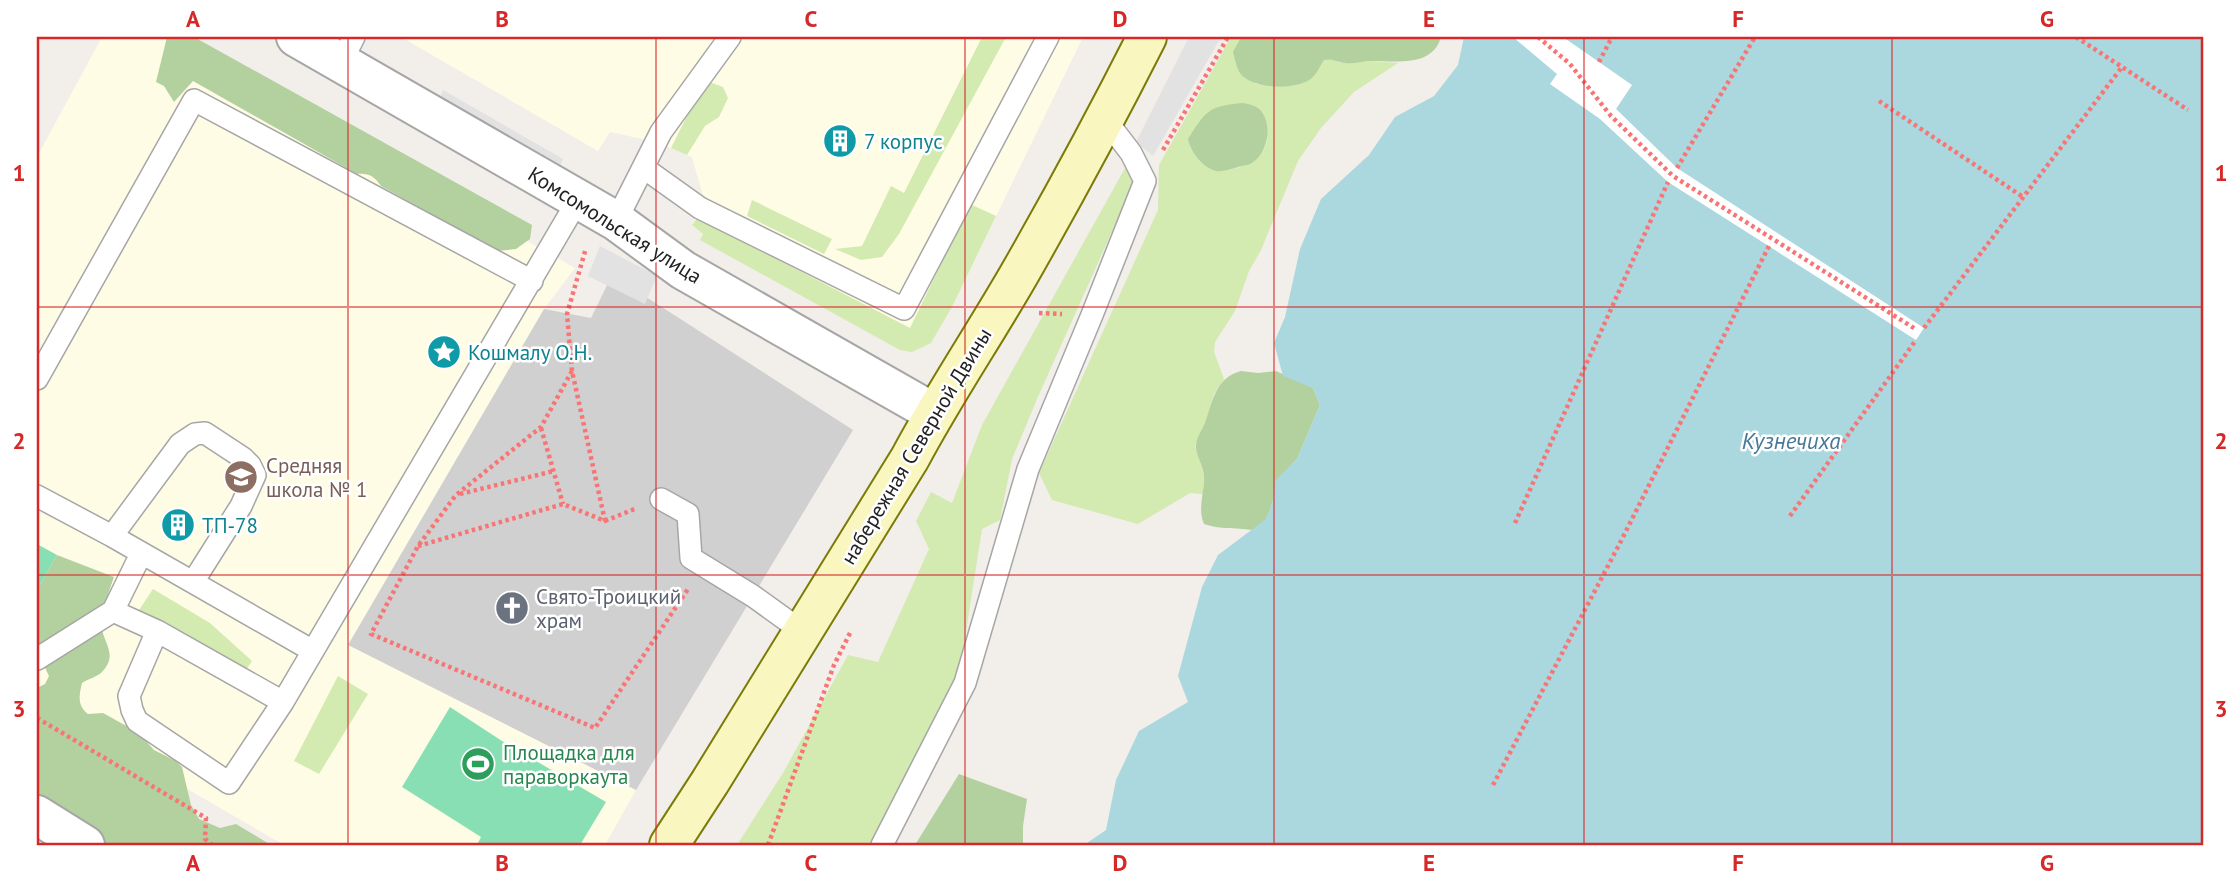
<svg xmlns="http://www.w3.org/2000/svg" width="2240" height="882" font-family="'PT Sans',sans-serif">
<rect width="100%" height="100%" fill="#f2eee9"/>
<!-- education -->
<path fill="#fffce5" d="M102,37H166L575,268L544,309L349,645L636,790L605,845H284L37,702V157Z
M401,37H1083L953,305L902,345L701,238L703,234L692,225L704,200L692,157L656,142L610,132L598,151Z"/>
<!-- religious -->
<path fill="#d0d0d0" d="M612,275L853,430L636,790L348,645L544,309L591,318Z"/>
<!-- grass -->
<path fill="#d3eab1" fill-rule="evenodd" d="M982,37H1006L899,234L882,257L861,260L835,249L862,246L891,186L904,193Z
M1231,37H1241L1237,44L1256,84C1289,85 1305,93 1324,60L1331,58L1341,63H1350L1369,61L1398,63L1354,92L1321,128L1298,161L1261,250L1249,271L1235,311L1215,342L1214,352L1224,379L1214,394L1206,421L1195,445L1204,475L1203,494L1190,493L1138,524L1052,500L1039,473L1158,210L1159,165ZM1250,105L1263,113C1264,121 1268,133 1267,141C1262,164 1236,170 1216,171Z
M712,83L723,87L728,98L719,117L705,126L687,155L671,148L702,86Z
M1129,161L1136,178L1037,399L1012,459L1000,520L982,529L962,657L952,689L875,845H737L783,773L848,655L878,662L929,549L916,521L931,492L952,503L982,425Z
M752,200L832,239L824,254L747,216Z
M970,204L996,216L953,305L931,343L912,352L900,350L700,240L703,234L692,225L697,218L910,328Z
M153,589L210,623L252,661L246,670L137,613Z
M338,676L368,694L319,774L294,761Z"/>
<!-- forest -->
<path fill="#b3d09f" d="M167,37H194L532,225L530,239L516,249L497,251L381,186C374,176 369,173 357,174L193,81L174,102L164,86L156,82Z
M1241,37H1441C1432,69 1393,60 1368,61C1360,62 1353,64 1345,63C1337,62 1332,58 1324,60C1320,66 1317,73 1312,78C1296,91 1251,89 1240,73C1236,67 1235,58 1233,52Z
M1243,103C1249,104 1258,106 1262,112C1272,126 1268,152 1253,162C1250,165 1242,166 1238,167C1232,169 1222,172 1216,171C1202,167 1191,152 1188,139C1206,111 1208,106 1243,103Z
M1241,371L1258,373L1276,371L1313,388L1320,405L1297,459L1276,481L1273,501L1266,520L1252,530C1235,527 1220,530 1204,524C1197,507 1205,492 1204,475C1203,466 1197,457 1196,448C1195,440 1202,430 1205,423C1213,401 1215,378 1241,371Z
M57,555L114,577L106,600L100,607C101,614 101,623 102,630C106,646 117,656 102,672C97,677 88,679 82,683C79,696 77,705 88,714L103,713L139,733L154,750L176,761L182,767L191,805L199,819L220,828L236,824L271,845H103L37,802V688L45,684L49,676L37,651V590Z
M959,774L1027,799L1023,826V845H915Z"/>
<!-- pitch -->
<path fill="#89dfb4" d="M37,544L57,555L37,590Z
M450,707L502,741L606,802L580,845H477L481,837L402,787Z"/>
<!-- parking -->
<path fill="#e2e2e2" d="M1189,37H1221L1153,156L1136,142Z
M443,90L563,159L556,176L435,110Z
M600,246L657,276L645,304L588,276Z"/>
<!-- water -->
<path fill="#abd8de" d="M1464,37H2203V845H1084L1106,830L1116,780L1139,731L1188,702L1178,676L1202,587L1218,555L1266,519L1273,501L1275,481L1297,459L1320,405L1313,388L1283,376L1274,343L1285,317L1300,249L1321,199L1369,155L1395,117L1434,96L1458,65Z"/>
<!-- pier -->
<path fill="#fff" d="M1513,37H1563L1632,85L1616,109L1677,168L1924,328L1916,340L1668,182L1600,119L1550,84L1557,74Z"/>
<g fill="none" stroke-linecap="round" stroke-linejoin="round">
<!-- lane casing -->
<g stroke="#a6a6a6" stroke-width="24">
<path id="lane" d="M341,63L354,37
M644,168L700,208L904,309L1048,37
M616,221L661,132L730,37
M37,379L194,100L532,281
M37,496L112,536L313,651
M661,499L688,514L691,558L753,596L803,632
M112,536L180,444L195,434L205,433L243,458L250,465L255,475L241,506L193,582
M113,611L141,554
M157,631L129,696L132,710L137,721L229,783L283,702L578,200
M37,659L113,611L157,631L283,702
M882,845L965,683L1028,469L1092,315L1145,181L1131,153L1105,119"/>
</g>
<!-- street casing -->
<g stroke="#a6a6a6" stroke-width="42">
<path id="street" d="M296,37L616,221L683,270L934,413
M37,815L85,845"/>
</g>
<!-- secondary casing -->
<g stroke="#7b7b07" stroke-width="42">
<path id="secondary" d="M669,845L710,782L910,458C944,394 985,334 1021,271C1065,194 1107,116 1147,37"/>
</g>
<!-- path -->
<path stroke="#f87475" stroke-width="4.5" stroke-dasharray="3.5 3.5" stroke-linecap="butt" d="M1538,37L1570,64L1611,116L1673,176L1917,330
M2076,37L2188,110
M1599,62L1612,37
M1879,101L2023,197
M1163,150L1228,37
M1677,168L1755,37
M1039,313L1062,314
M1924,328L2122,67
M572,371L541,427L456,495L418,546L371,634L595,728L688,589
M541,428L563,504
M460,494L554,471
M1790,516L1916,340
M605,521L637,508
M1515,523L1668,182
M418,546L563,504L605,521L572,371L567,314L586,248
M37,718L206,818L205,839L212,845
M1493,785L1621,541L1769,246
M768,845L834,665L851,631"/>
<!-- lane -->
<use href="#lane" stroke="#fff" stroke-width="21"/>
<!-- street -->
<use href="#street" stroke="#fff" stroke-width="38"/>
<!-- secondary -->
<use href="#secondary" stroke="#f9f6c0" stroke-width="38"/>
</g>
<!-- grid -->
<path fill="none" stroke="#d62828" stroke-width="2" stroke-opacity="0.55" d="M348,37V845M656,37V845M965,37V845M1274,37V845M1584,37V845M1892,37V845M37,307H2203M37,575H2203"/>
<!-- icons -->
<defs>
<g id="building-disc" transform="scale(1.75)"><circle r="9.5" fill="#0f9aa8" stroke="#fff"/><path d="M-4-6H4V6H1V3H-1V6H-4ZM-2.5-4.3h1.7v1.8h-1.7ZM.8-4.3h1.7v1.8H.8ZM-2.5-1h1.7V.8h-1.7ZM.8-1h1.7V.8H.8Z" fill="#fff"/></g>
<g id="sight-disc" transform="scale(1.75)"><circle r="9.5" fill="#0f9aa8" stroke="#fff"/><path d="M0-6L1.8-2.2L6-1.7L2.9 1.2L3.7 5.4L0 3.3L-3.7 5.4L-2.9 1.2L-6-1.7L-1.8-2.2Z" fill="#fff"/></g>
<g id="school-disc" transform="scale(1.75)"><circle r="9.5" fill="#8d6e63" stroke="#fff"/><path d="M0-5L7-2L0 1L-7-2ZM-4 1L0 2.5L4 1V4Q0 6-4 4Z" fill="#fff"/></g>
<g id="church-disc" transform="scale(1.75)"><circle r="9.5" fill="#6b7280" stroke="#fff"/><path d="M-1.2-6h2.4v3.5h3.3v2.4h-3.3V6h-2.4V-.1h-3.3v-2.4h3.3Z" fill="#fff"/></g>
<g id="stadium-disc" transform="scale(1.75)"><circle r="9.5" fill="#2e9e5b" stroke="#fff"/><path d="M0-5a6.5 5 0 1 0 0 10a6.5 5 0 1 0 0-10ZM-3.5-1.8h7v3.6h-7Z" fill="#fff"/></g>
</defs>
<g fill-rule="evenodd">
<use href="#building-disc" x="840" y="141"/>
<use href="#sight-disc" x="444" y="352"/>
<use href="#school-disc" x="241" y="477"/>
<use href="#building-disc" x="178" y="525"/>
<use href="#church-disc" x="512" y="608"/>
<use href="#stadium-disc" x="478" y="764"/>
</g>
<g text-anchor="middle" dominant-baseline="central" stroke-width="5" stroke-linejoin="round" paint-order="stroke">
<!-- culture labels -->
<g font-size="21" fill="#0d838f" stroke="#fff" text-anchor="start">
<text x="864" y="141">7 корпус</text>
<text x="468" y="352">Кошмалу О.Н.</text>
<text x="202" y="525">ТП-78</text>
</g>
<!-- street labels -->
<g font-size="21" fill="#222" stroke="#fff">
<text transform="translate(615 225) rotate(32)">Комсомольская улица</text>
<text transform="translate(916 446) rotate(-59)">набережная Северной Двины</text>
</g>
<!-- education labels -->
<g font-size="21" fill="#785e54" stroke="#fff" text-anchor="start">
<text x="266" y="465">Средняя<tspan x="266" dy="24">школа № 1</tspan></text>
</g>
<!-- worship labels -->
<g font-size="21" fill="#5b616d" stroke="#fff" text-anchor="start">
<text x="536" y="596">Свято-Троицкий<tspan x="536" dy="24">храм</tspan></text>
</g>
<!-- leisure labels -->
<g font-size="21" fill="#27864d" stroke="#fff" text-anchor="start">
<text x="503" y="752">Площадка для<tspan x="503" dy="24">параворкаута</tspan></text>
</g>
<!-- water labels -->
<g font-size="23" font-style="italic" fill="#467999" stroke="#fff">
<text x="1791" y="440">Кузнечиха</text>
</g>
</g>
<!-- border -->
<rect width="2240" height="882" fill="none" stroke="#ffffff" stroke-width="77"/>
<rect x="38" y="38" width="2164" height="806" fill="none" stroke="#d62828" stroke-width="2.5"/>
<g font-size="23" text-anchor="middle" font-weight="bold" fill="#d62828">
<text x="193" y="27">A</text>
<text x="502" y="27">B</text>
<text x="811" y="27">C</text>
<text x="1120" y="27">D</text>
<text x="1429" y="27">E</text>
<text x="1738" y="27">F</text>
<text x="2047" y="27">G</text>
<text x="19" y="181">1</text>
<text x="2221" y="181">1</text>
<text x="19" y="449">2</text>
<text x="2221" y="449">2</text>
<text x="19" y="717">3</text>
<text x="2221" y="717">3</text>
<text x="193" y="871">A</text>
<text x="502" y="871">B</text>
<text x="811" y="871">C</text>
<text x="1120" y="871">D</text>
<text x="1429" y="871">E</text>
<text x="1738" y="871">F</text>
<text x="2047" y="871">G</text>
</g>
</svg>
